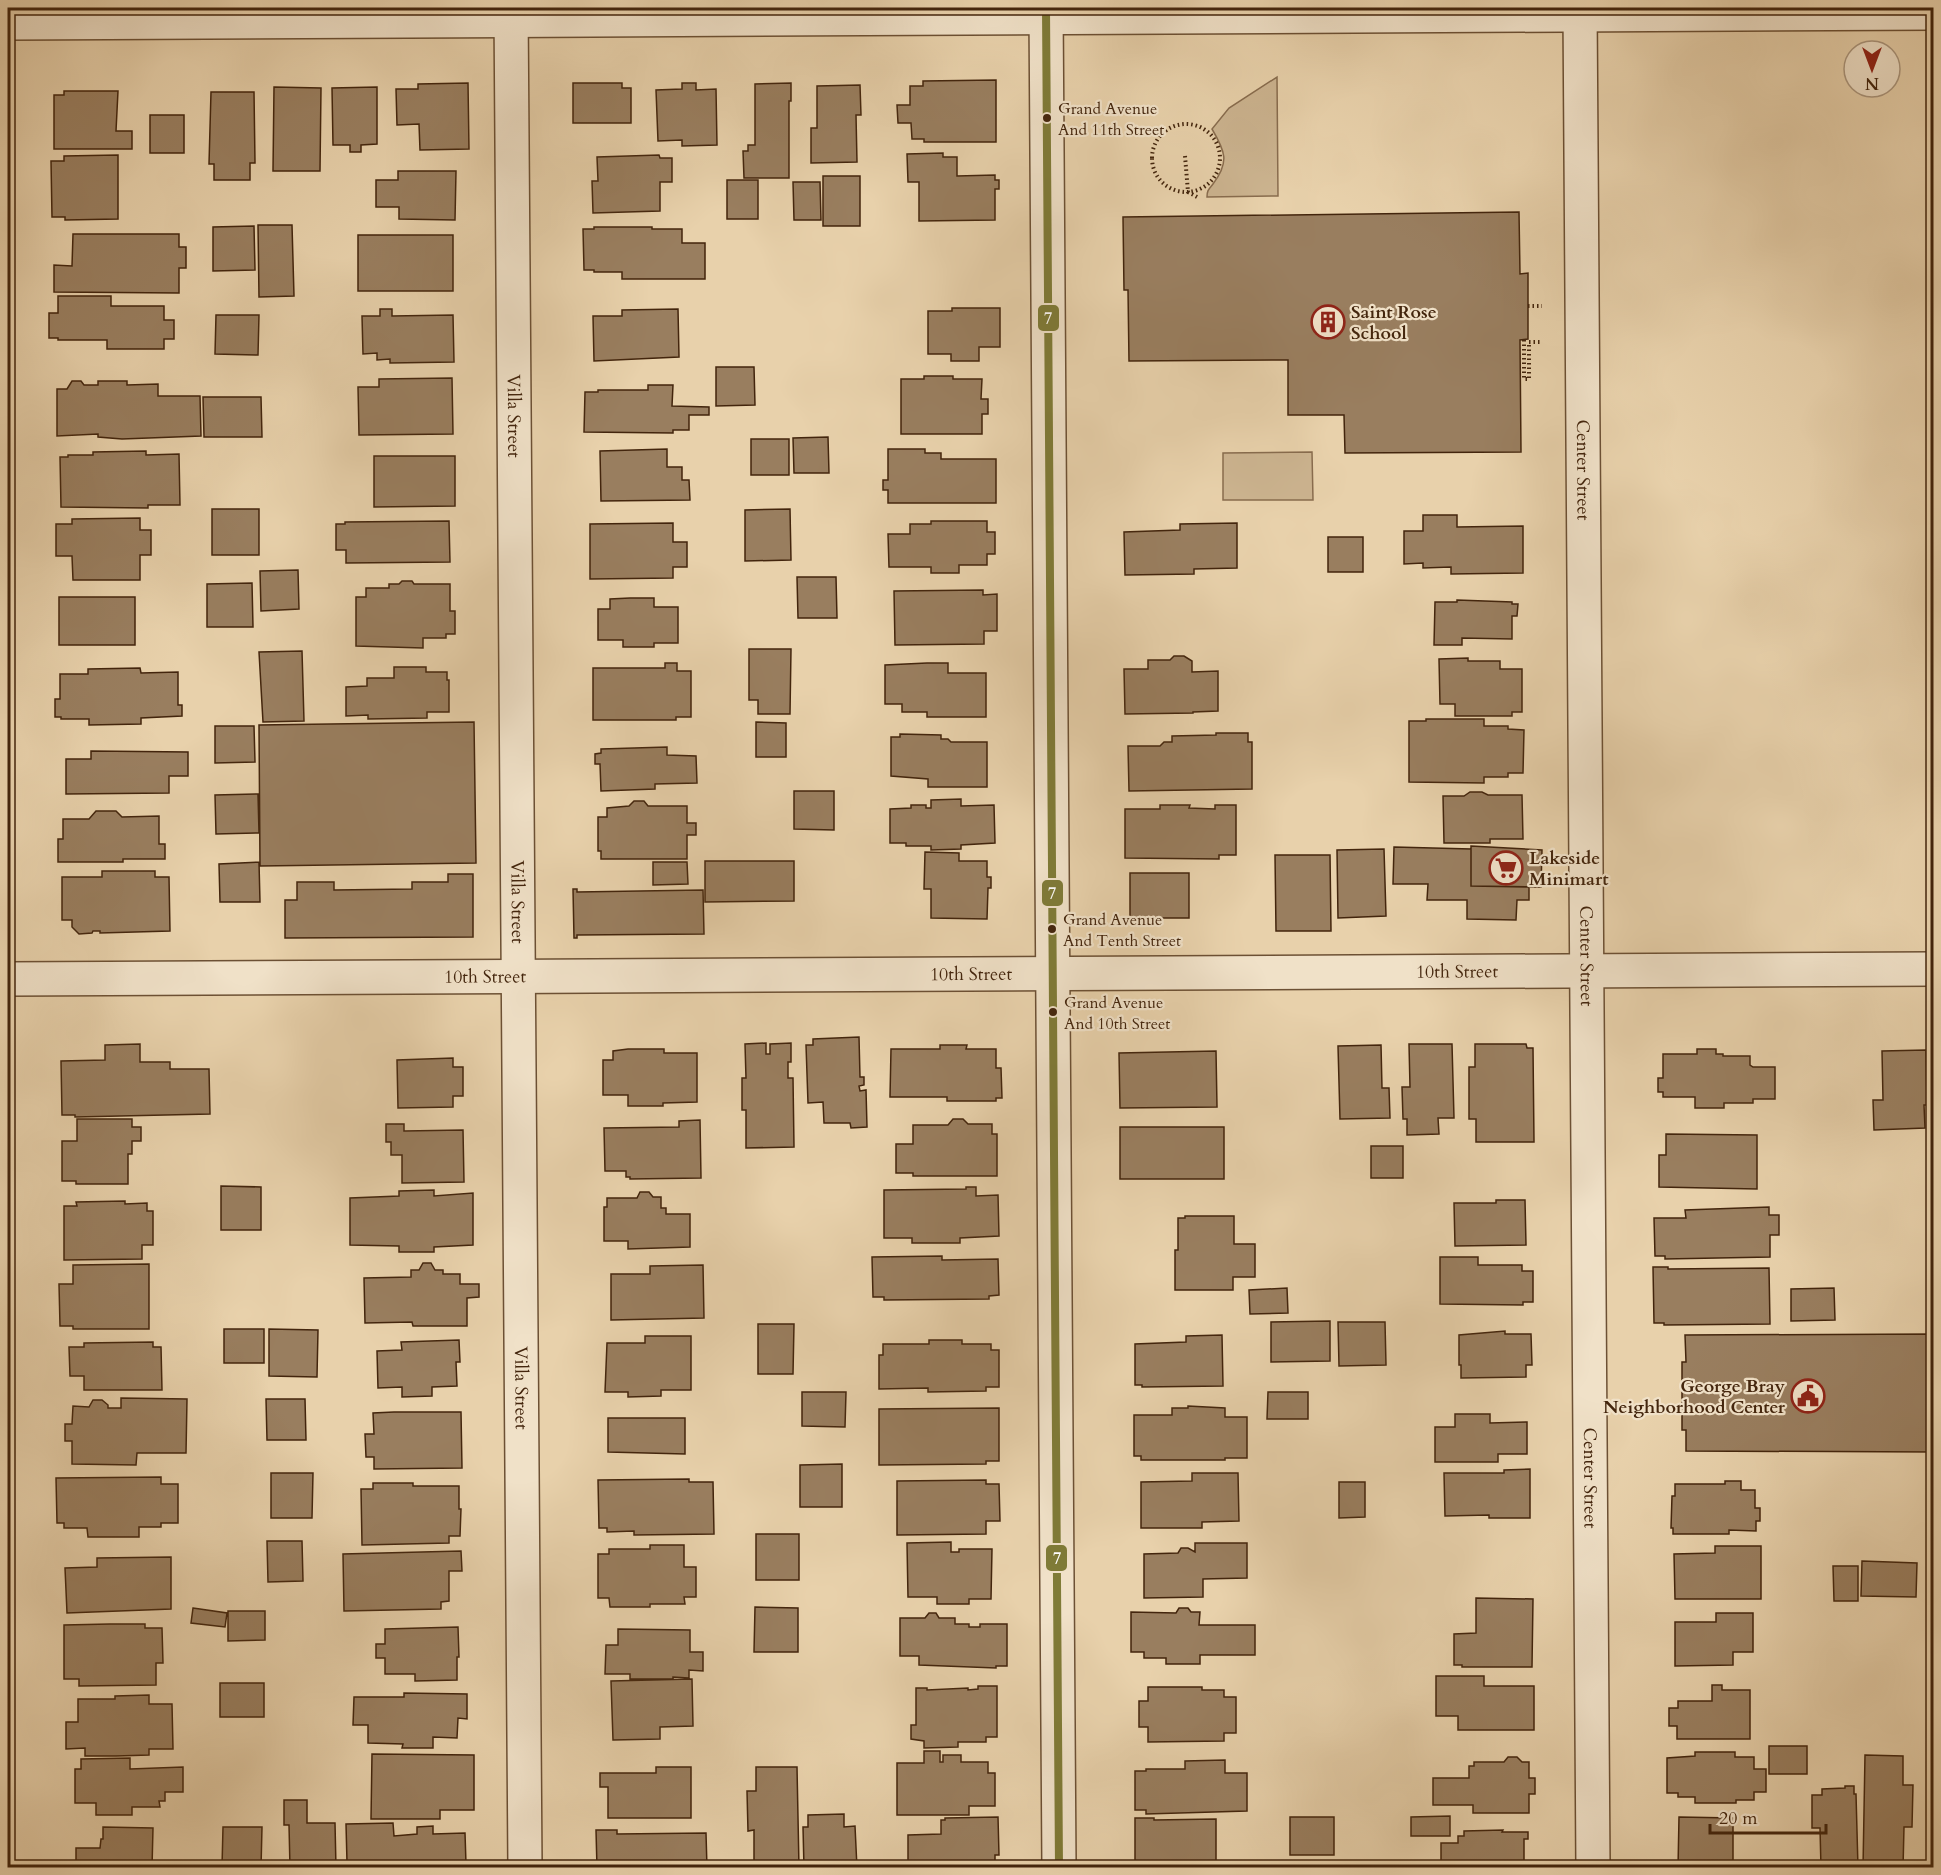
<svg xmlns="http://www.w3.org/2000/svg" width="1941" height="1875" font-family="Cardo,serif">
<rect width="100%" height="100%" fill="#e8d1ab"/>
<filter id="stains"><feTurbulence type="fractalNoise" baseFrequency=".00333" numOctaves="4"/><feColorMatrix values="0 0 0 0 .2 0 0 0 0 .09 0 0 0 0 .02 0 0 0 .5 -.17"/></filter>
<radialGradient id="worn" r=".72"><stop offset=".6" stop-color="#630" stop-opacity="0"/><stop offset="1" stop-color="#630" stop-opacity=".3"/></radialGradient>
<!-- green -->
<path fill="#ccb490" stroke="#886c4e" stroke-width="1.5" d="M1277,77L1278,196L1207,197C1207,190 1209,189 1213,184C1230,162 1225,151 1212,129L1229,108Z
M1312,452L1313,500H1223V453Z"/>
<!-- building -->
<path fill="#997e5f" stroke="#43250d" stroke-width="1.5" d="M996,80V142H924V139H912L911,123H898L897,105H910V86H923V81Z
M468,83L469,149L420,150L419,124L397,125L396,89H418V84Z
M573,83H622V88H631V123H573Z
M682,83H696V90L716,89L717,145L682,146V140L658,141L656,90L682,89Z
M791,83V101H789V178H744L743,151H748V145H755V84Z
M860,85L861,115H856L857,162L811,163V128H817V86Z
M274,87L321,88L320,171H273Z
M377,87V144L361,145V152H350V145H333L332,88Z
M64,91H118L116,131H132V149H54V95H64Z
M211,92H254L255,163H250V180H214V164H209Z
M150,115H184V153H150Z
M943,153V157H957V176L995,175V180H999V189H995V220L919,221V182H908L907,154Z
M118,155V219L65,220V217H52L51,161H64V156Z
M659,155L660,158H672V182H660V211L593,213L592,181H598L597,157Z
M398,171H456L455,220L399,219V207H376V180H398Z
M823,176H860V226H823Z
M727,180H758V219H727Z
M793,182H820L821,220H794Z
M1519,212L1520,274L1528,273V339L1520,340L1521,452L1345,453L1344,415H1288V360L1129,361L1128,290H1124L1123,217Z
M258,225H292L294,296L259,297Z
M254,226L255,270L213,271V227Z
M594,227H652V229H682V243H705V279H622V272H594V270H584L583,229H594Z
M73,234H179V247H186V268H179V293L54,292V265L72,266Z
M358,235H453V291H358Z
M58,296H111V306H164V320H174V339H164V349H107V340H58V338H49V313H58Z
M952,308H1000V347H979V361H951V354H928V311H952Z
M380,309H392V316L453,315L454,362L390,363V359L377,360V353L363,354L362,316H380Z
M678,309L679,357L594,361L593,316H622V310Z
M216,315H259L258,355L215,354Z
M716,367H754L755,405L716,406Z
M924,376H953V379H982L981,399H988V414H982V434H901V379H924Z
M452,378L453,434L359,435L358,387H379V379Z
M72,381H81L84,385H98V381H127V385L158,384V396H200L201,436L122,439L98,437V434L57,436V389H67Z
M648,385H673L672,406L709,407V415H689V430H673V433L584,432L585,392H598V390H648Z
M203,397H261L262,437H204Z
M828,437L829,473H794L793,438Z
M751,439H789V475H751Z
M667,449V467H682V480H689L690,500L601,501L600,451Z
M888,449H925V453H941V459H996V503H888V490H883V480H888Z
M146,451V455L179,454L180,505H148V508L61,507L60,457H68V455H93V452Z
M374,456H455V506L374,507Z
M212,509H259V555H212Z
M790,509L791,560L745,561V510Z
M1423,515H1457V527L1523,526V573L1451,574V567L1423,568V563L1404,564V531H1423Z
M140,518V530H151V555H140V580H73L72,556H56V524H72V519Z
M449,521L450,562L346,563V550H336V524H345V522Z
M931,521H987V532H995V554H987V565H959V573H931V567H889L888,534H910V524H931Z
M673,523V542H687V567H673V578L590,579V524Z
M1237,523V568L1194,569V574L1125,575L1124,532L1180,530V524Z
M1328,537H1363V572H1328Z
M298,570L299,609L261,611L260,571Z
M797,577H836L837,618H798Z
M402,581H412L414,584H450V611H455V634H446V638H423V648L356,646V597H366V588H389V584H399Z
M252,583L253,627H207V584Z
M983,590V595L997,594V631H984V644L895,645L894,591Z
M59,597H135V645H59Z
M630,598H654V607H678V643H654V647H623V640H598V609H610V599Z
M1457,600L1512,602V604H1518L1517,616H1512V639L1462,638V645H1434L1435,602H1457Z
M749,649H791L790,714H758V700H749Z
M302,651L304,721L263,722L259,652Z
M1174,656H1184L1192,661V672L1218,671V711L1193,712V713L1125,714L1124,669H1148V660H1170Z
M1468,658V661H1500V669H1522V712H1512V716H1455V704H1440L1439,659Z
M665,663H677V671H691V717H676V720H593V668H665Z
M927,663H948V673H986V717H927V712H902V704H885V665Z
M394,667H426V672H447V680H449V712H427V718L368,719V715L346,716V687L367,686V678H394Z
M140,668L141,673L178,672V705H182V716L141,718V724L89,725V719H61V717H55V699H60V674H88V669Z
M1426,719H1484V726H1508V729L1524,730L1523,773H1508V777H1484V783L1409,782V721H1426Z
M474,722L476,863L260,866L259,725Z
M756,722L786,723V757H756Z
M215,726H254L255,762L215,763Z
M1216,733H1248V742H1252V789L1129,791L1128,746H1160L1164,742H1172V736L1216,735Z
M900,734L941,735V739H948L951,742H987V787H928V779L891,776V737H900Z
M667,747V755L696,756L697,783L655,784V789L601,791L600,764H595V754L601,753V749Z
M91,751L188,752V776H169V793L66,794V759H91Z
M794,791H834V830L794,829Z
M1470,792H1482L1488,795H1522L1523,839H1490V843H1444L1443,796H1464Z
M258,794L259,833L216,834L215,795Z
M961,799V806L994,805L995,843L961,845V849L931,850V846H906V843H890V809L911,808V805H926V808H931V800Z
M634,801H644L648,806H687V823H696V835H687V859H601V851H598V817H607V808L629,806Z
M1160,805H1190L1189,808L1215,809V805H1236V855H1219V859L1125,858V809H1160Z
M96,811H116L122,817L159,816V844H165V859H123V862H58V839H63V819H89Z
M1471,846L1542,850L1541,887L1471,886Z
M1394,847L1471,849V886L1529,887V900H1517L1516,920L1467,919V900H1427L1428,884H1393Z
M1384,849L1386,916L1338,918L1337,850Z
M925,852L959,853V861H987V877H991V888H988L987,919L931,918V889H924Z
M1275,855H1330L1331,931H1276Z
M705,861H794V901L705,902Z
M259,862L260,902H220L219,864Z
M653,862H687L688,884L653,885Z
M102,871H155V877H169L170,931L100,933V931H93L92,933L79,934L72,927V920H62V877H102Z
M1130,873H1189V918H1130Z
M448,874H473V937L285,938V900H297V882H334V890L412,889V882H448Z
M573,889H577V892L703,890L704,934L577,935V938H574Z
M859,1037L860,1077H864V1085L859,1086L860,1091L866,1090L867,1127L851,1128L850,1123H824L823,1102L808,1103L806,1045H813V1039Z
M766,1043V1054H770V1044L791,1043V1062H788V1078H793L794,1147L746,1148V1110H742V1078H746L745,1044Z
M140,1044V1062H170V1069H209L210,1114L75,1117V1115H62L61,1061L105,1060V1045Z
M1409,1044H1452L1454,1118H1438L1439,1134L1407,1135V1119H1403L1402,1087H1410Z
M1475,1044H1526L1527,1048H1533L1534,1142H1476V1119H1469V1067H1475Z
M940,1045H967L966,1049H996V1068H1001L1002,1098H996V1101H947V1097H890L891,1049H940Z
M1381,1045L1382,1088H1389L1390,1118L1340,1119L1338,1046Z
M628,1049H664V1053H697V1102L663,1103V1106H628V1095H603V1060H613V1051Z
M1697,1049H1716V1054H1723V1056H1750V1065L1753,1067H1775V1099H1753V1103H1724V1108H1695V1097H1663V1092H1658V1078H1663V1054H1697Z
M1926,1050L1927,1105H1924L1925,1128L1874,1130L1873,1100H1883L1882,1051Z
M1216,1051L1217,1107L1120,1108L1119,1053Z
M453,1058V1067H463V1096H453V1107L398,1108L397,1060Z
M77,1119H132V1127H141V1141H132V1154H128V1184H76V1181H62V1141H77Z
M953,1119H963L968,1124H992V1134H997V1176H913V1173H896V1144H913V1125H948Z
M700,1120L701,1178L630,1179V1177H626V1171H605L604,1128L679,1127V1121Z
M386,1124H404V1131L463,1130L464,1182L402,1183V1155H391V1142H386Z
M1120,1127H1224V1179H1120Z
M1666,1134L1757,1135V1189L1659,1187V1155H1666Z
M1371,1146H1403V1178H1371Z
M221,1186L261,1187V1230H221Z
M966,1187H976V1196L998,1195L999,1236L960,1238V1243H912V1238H884V1190L966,1189Z
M434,1190V1196L473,1193V1245L434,1247V1252H399V1246L350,1245V1198L399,1196V1191Z
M640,1192H649L653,1197H661V1208H666V1214H690V1247L628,1249V1241H604V1207H607V1198H637Z
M1496,1200H1525L1526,1245L1455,1246L1454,1203H1496Z
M125,1201V1204L147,1203V1211H153V1245H142V1259L64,1260V1206H77L76,1202Z
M1769,1207V1215H1779V1235H1770V1257L1665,1259V1256H1655L1654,1218H1686L1685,1210Z
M1185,1216H1234V1244H1255V1277H1233V1290H1175V1250H1178V1218H1185Z
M942,1256V1260L998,1259L999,1295L989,1296V1299L884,1300V1297H873L872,1257Z
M1440,1257H1478V1265H1522V1271H1533V1302H1523V1305L1440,1304Z
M423,1263H431L435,1270H443V1274H460V1284H479V1297L467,1298V1326H413L412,1322L365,1323L364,1278L411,1277V1270H419Z
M149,1264V1329H73V1326H60L59,1284H73V1265Z
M703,1265L704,1318L611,1320V1274H650V1266Z
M1653,1267H1668V1269L1769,1268L1770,1324L1664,1325V1323H1654Z
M1287,1288L1288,1313L1250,1314L1249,1290Z
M1834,1288L1835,1320L1791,1321V1289Z
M1330,1321V1361L1271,1362V1322Z
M1338,1322H1385L1386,1365L1339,1366Z
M758,1324H794L793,1374H758Z
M224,1329H264V1363H224Z
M269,1329L318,1330L317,1377L269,1376Z
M1505,1331V1334H1531L1532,1365H1526V1377L1461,1378V1365H1459V1335Z
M1934,1334V1452L1686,1451V1430H1682V1362H1686L1685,1335Z
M1222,1335L1223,1386L1142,1387V1385H1135V1344L1186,1342V1336Z
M645,1336H691V1390H661V1396L628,1397V1392H605L607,1343H645Z
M459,1340L460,1362H456L457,1386L432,1387V1396L402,1397V1387L378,1388L377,1351L402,1350L401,1342Z
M929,1340H962V1344H991V1350H999V1387H986V1391L928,1392V1388L879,1389V1355H883V1344H929Z
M153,1342V1347H161L162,1390H84V1376H70L69,1347H84V1343Z
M802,1392H846L845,1427L802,1426Z
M1268,1392H1308V1419H1267Z
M121,1398L187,1399L186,1453H137L136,1465L72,1464V1441H65V1424H72L73,1406L89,1407L93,1400H102L108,1405V1408H121Z
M266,1399H305L306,1440H267Z
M1188,1406L1225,1408V1417H1247V1458H1225V1460H1141V1456H1134V1415H1172V1408H1188Z
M999,1408V1461H986V1464L879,1465V1409Z
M394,1412H461L462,1468L374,1469V1457H366L365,1434H374L373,1413Z
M1455,1414H1490V1423L1527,1422V1454H1498V1462H1435V1427H1455Z
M608,1418H685V1454L608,1452Z
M842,1464V1507H800V1465Z
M1530,1469V1518H1489V1515L1445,1516L1444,1473H1504V1470Z
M271,1473H313L312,1518H271Z
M1192,1473H1238L1239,1521L1202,1522V1528H1141V1482L1192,1481Z
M161,1477V1484H178V1523H161V1527H139V1537H88L87,1528H64V1523H57L56,1478Z
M689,1479V1482H713L714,1534L634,1535V1531L607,1532V1528H599L598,1480Z
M986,1480V1484H999L1000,1521H986V1534L897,1535V1481Z
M1725,1481H1741V1490H1755V1508H1760V1521H1756V1531L1729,1530V1534H1673V1528H1671L1672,1496H1675V1484H1725Z
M1339,1482H1365V1517L1339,1518Z
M373,1483H413V1486H459V1509H461L460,1536H449V1543L362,1545L361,1489H373Z
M756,1534H799V1580H756Z
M267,1541H302L303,1581L268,1582Z
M951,1542V1552H959V1549H992L991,1599H969V1604H937V1597H908L907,1543Z
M1195,1543H1247V1578L1203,1579V1597L1144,1598V1554L1178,1553L1181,1548H1188L1195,1552Z
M650,1545H684V1567H696V1597H684L685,1604H650V1607H610L609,1598H598V1554H609V1549H650Z
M1715,1546H1761V1599H1675L1674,1554L1715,1553Z
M461,1551L462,1571H449V1601L441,1602V1609L344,1611L343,1554Z
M171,1557V1609L67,1613L65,1568L97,1567V1558Z
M1862,1561L1917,1563L1916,1597L1861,1596Z
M1833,1566H1858V1601H1834Z
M1476,1598L1533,1599L1532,1667H1462V1665H1454V1634L1476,1633Z
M755,1607L798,1608V1652H754Z
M193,1608L227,1613L225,1627L191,1623Z
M1179,1608H1188L1191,1612H1200L1199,1625H1255V1655H1200V1664H1166V1658H1144V1652H1131V1612L1176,1613Z
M228,1611H265V1640L228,1641Z
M929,1613H936L939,1618H955V1624H969V1627H980V1624H1007V1666H996V1668L919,1665V1656H900V1618H925Z
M1716,1613H1753V1652H1733V1665L1675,1666V1622H1716Z
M110,1624H145V1628H162L163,1663H156V1685L79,1686V1679H64V1625Z
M458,1627L459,1657H457V1680L415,1681V1674H385V1658H376V1644H385V1629Z
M618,1629L690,1630V1652H703V1671L689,1670V1678L673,1677V1679H630V1674H605L606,1645H618Z
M1436,1676H1484V1686H1534V1730H1458V1716H1436Z
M692,1679L693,1726L660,1727V1739L613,1740L611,1681Z
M220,1683H264V1717H220Z
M1712,1685H1722V1690H1750V1739H1677V1726H1669V1708H1678V1701H1712Z
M978,1686H997V1737H986V1742H958V1747L924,1748V1741L911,1739V1725H916V1688H927V1690L968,1688V1690L978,1689Z
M1148,1687H1202V1690H1224V1697H1236V1733H1224V1741L1148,1742V1727H1139V1701H1148Z
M404,1693L467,1694V1719L458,1718L457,1738L433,1737V1748H402L403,1744L368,1743V1725H353L354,1697H404Z
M149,1695V1704H172L173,1749H149V1755L116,1756H85V1748L66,1749V1722H78V1699H115V1696Z
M1769,1746H1807V1774H1769Z
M924,1751H940V1762H943V1755H961V1762H988V1773H995V1806H969V1815H897V1763H924Z
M1695,1752H1735V1757H1754V1769H1766V1792H1754V1800H1736V1803H1695V1797H1678V1793H1667V1758L1695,1756Z
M372,1754L474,1755V1810H440V1819H371Z
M1865,1755L1903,1756V1785H1913L1912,1827H1904L1903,1868H1863Z
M1508,1757H1517L1522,1762H1529V1778H1535V1794H1529V1813H1473V1805H1433V1778H1469V1766H1474V1762H1504Z
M130,1758V1769L183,1767V1792H165V1801H159L160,1807H132V1815H96V1803H75V1769H81V1759Z
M1225,1760V1773H1247V1811L1146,1814V1810H1135V1771H1146V1769H1185V1761Z
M656,1767H691V1818H608V1787H600V1773H656Z
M756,1767H797L799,1868H754V1830L748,1831L747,1791H756Z
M1845,1786H1854V1794H1856L1858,1868H1821L1820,1828H1812V1795H1822V1789L1845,1788Z
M284,1800H307V1823H335L336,1868H290L289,1825H284Z
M844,1814V1827L855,1826L857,1868H804L803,1827H808V1815Z
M1450,1816V1836H1411V1817Z
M998,1817L999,1855H995V1868H908V1835L941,1834V1820H945V1818Z
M1290,1817H1334V1855H1290Z
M1679,1817L1733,1818V1868H1678Z
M1135,1818H1154V1820L1216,1819V1868H1135Z
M393,1823L394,1836L417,1834V1827L433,1826V1834L465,1833L466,1864H460V1868H385V1862H347L346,1824Z
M103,1827L153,1828L152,1868H76V1848H100L101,1839H103Z
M223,1827H262L261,1868L222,1867Z
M596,1830H617V1834L706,1833L707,1868H597Z
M1503,1830L1502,1832H1528V1839H1524V1868H1441V1843H1458V1836H1464V1831Z"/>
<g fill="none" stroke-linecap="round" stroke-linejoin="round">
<!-- street casing -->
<g stroke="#6c5034" stroke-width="36">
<g id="street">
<path id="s1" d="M511,8L525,1868"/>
<path d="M1046,8L1059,1868"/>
<path id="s2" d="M1580,8L1593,1868"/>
<path d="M8,23L1934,13"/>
<path id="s3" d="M8,979L1934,969"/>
</g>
</g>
<!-- path -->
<path stroke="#43250d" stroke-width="4" stroke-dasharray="1.5 3" stroke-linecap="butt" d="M1152 158a34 34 0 1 1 68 0a34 34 0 1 1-68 0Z
M1185,156L1188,192L1197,197
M1528,306H1542
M1524,340V379H1529V342H1542"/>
<!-- street -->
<use href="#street" stroke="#f0e1c8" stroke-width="33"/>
<!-- bus-1 casing -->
<g stroke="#f0e1c8" stroke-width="12">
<path id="bus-1" d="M1046,8L1059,1868"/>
</g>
<!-- bus-1 -->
<use href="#bus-1" stroke="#7f7b37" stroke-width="8"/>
</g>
<!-- icons -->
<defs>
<g id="building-ring" transform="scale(1.725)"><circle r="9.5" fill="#f0e1c8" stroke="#8f2418" stroke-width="1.5"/><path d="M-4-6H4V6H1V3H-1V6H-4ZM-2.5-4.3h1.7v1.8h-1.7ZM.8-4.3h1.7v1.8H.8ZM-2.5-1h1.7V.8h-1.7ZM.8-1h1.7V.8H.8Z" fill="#8f2418"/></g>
<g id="supermarket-ring" transform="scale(1.725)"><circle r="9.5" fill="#f0e1c8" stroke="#8f2418" stroke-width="1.5"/><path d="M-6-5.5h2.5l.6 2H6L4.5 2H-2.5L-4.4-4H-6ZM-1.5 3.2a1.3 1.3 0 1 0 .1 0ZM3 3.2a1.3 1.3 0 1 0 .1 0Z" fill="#8f2418"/></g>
<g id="civic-ring" transform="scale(1.725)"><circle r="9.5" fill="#f0e1c8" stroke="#8f2418" stroke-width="1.5"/><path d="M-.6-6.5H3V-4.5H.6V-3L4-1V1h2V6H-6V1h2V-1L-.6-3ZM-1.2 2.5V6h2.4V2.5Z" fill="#8f2418"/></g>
</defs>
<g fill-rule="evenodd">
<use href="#building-ring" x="1328" y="322"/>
<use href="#supermarket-ring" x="1506" y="868"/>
<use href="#civic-ring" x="1808" y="1396"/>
</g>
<!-- markers -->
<g fill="#43250d" stroke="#f0e1c8" stroke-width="2">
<circle cx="1047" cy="118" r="5"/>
<circle cx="1052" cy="929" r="5"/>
<circle cx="1053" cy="1012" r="5"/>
</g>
<g text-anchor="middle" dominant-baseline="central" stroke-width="4.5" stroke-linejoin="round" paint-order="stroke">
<!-- bus labels -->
<g font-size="16" fill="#43250d" stroke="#f0e1c8" text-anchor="start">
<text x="1058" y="109">Grand Avenue<tspan x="1058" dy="21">And 11th Street</tspan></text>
<text x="1063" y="920">Grand Avenue<tspan x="1063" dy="21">And Tenth Street</tspan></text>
<text x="1064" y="1003">Grand Avenue<tspan x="1064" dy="21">And 10th Street</tspan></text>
</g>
<!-- poi labels -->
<g font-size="18" font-weight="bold" fill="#43250d" stroke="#f0e1c8" text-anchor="start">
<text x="1351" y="312">Saint Rose<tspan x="1351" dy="21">School</tspan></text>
<text x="1529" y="858">Lakeside<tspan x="1529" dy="21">Minimart</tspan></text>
<text x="1785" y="1386" text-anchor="end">George Bray<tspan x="1785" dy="21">Neighborhood Center</tspan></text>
</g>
<!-- street labels -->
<g font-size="18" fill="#43250d" stroke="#f0e1c8">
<text stroke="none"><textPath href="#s1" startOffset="408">Villa Street</textPath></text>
<text stroke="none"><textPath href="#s2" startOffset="462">Center Street</textPath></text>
<text stroke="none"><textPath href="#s1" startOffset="894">Villa Street</textPath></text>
<text stroke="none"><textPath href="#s2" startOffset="948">Center Street</textPath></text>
<text stroke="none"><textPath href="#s3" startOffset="1449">10th Street</textPath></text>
<text stroke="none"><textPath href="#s3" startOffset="963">10th Street</textPath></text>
<text stroke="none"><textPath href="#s3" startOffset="477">10th Street</textPath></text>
<text stroke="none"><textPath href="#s1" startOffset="1380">Villa Street</textPath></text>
<text stroke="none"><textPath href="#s2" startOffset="1470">Center Street</textPath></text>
</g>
</g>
<g stroke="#f0e1c8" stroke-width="2">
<rect x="1037" y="304" width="23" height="28" rx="6" fill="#7f7b37"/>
<rect x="1041" y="879" width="23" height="28" rx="6" fill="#7f7b37"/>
<rect x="1045" y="1544" width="23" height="28" rx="6" fill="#7f7b37"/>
</g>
<g font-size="16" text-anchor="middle" font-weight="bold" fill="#fff">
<text x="1048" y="324">7</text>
<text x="1052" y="899">7</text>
<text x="1057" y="1564">7</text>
</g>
<!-- margin -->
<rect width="1941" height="1875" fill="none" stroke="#e8d1ab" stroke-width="30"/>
<rect x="9" y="9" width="1923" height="1857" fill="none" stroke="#43250d" stroke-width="3"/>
<rect x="15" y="15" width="1911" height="1845" fill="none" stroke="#43250d" stroke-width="1.5"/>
<!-- north arrow -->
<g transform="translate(1872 69) rotate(180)"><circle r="28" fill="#f0e1c8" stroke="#ab967d" stroke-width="1.5"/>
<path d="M0-4.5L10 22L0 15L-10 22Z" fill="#8f2418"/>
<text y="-9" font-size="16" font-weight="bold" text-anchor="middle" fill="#43250d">N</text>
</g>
<!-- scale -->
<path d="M1710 1824v9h116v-9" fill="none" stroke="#43250d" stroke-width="3"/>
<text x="1719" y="1824" font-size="18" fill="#43250d" stroke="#f0e1c8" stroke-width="4.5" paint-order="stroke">20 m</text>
<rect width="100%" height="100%" filter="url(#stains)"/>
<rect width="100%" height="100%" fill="url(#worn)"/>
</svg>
